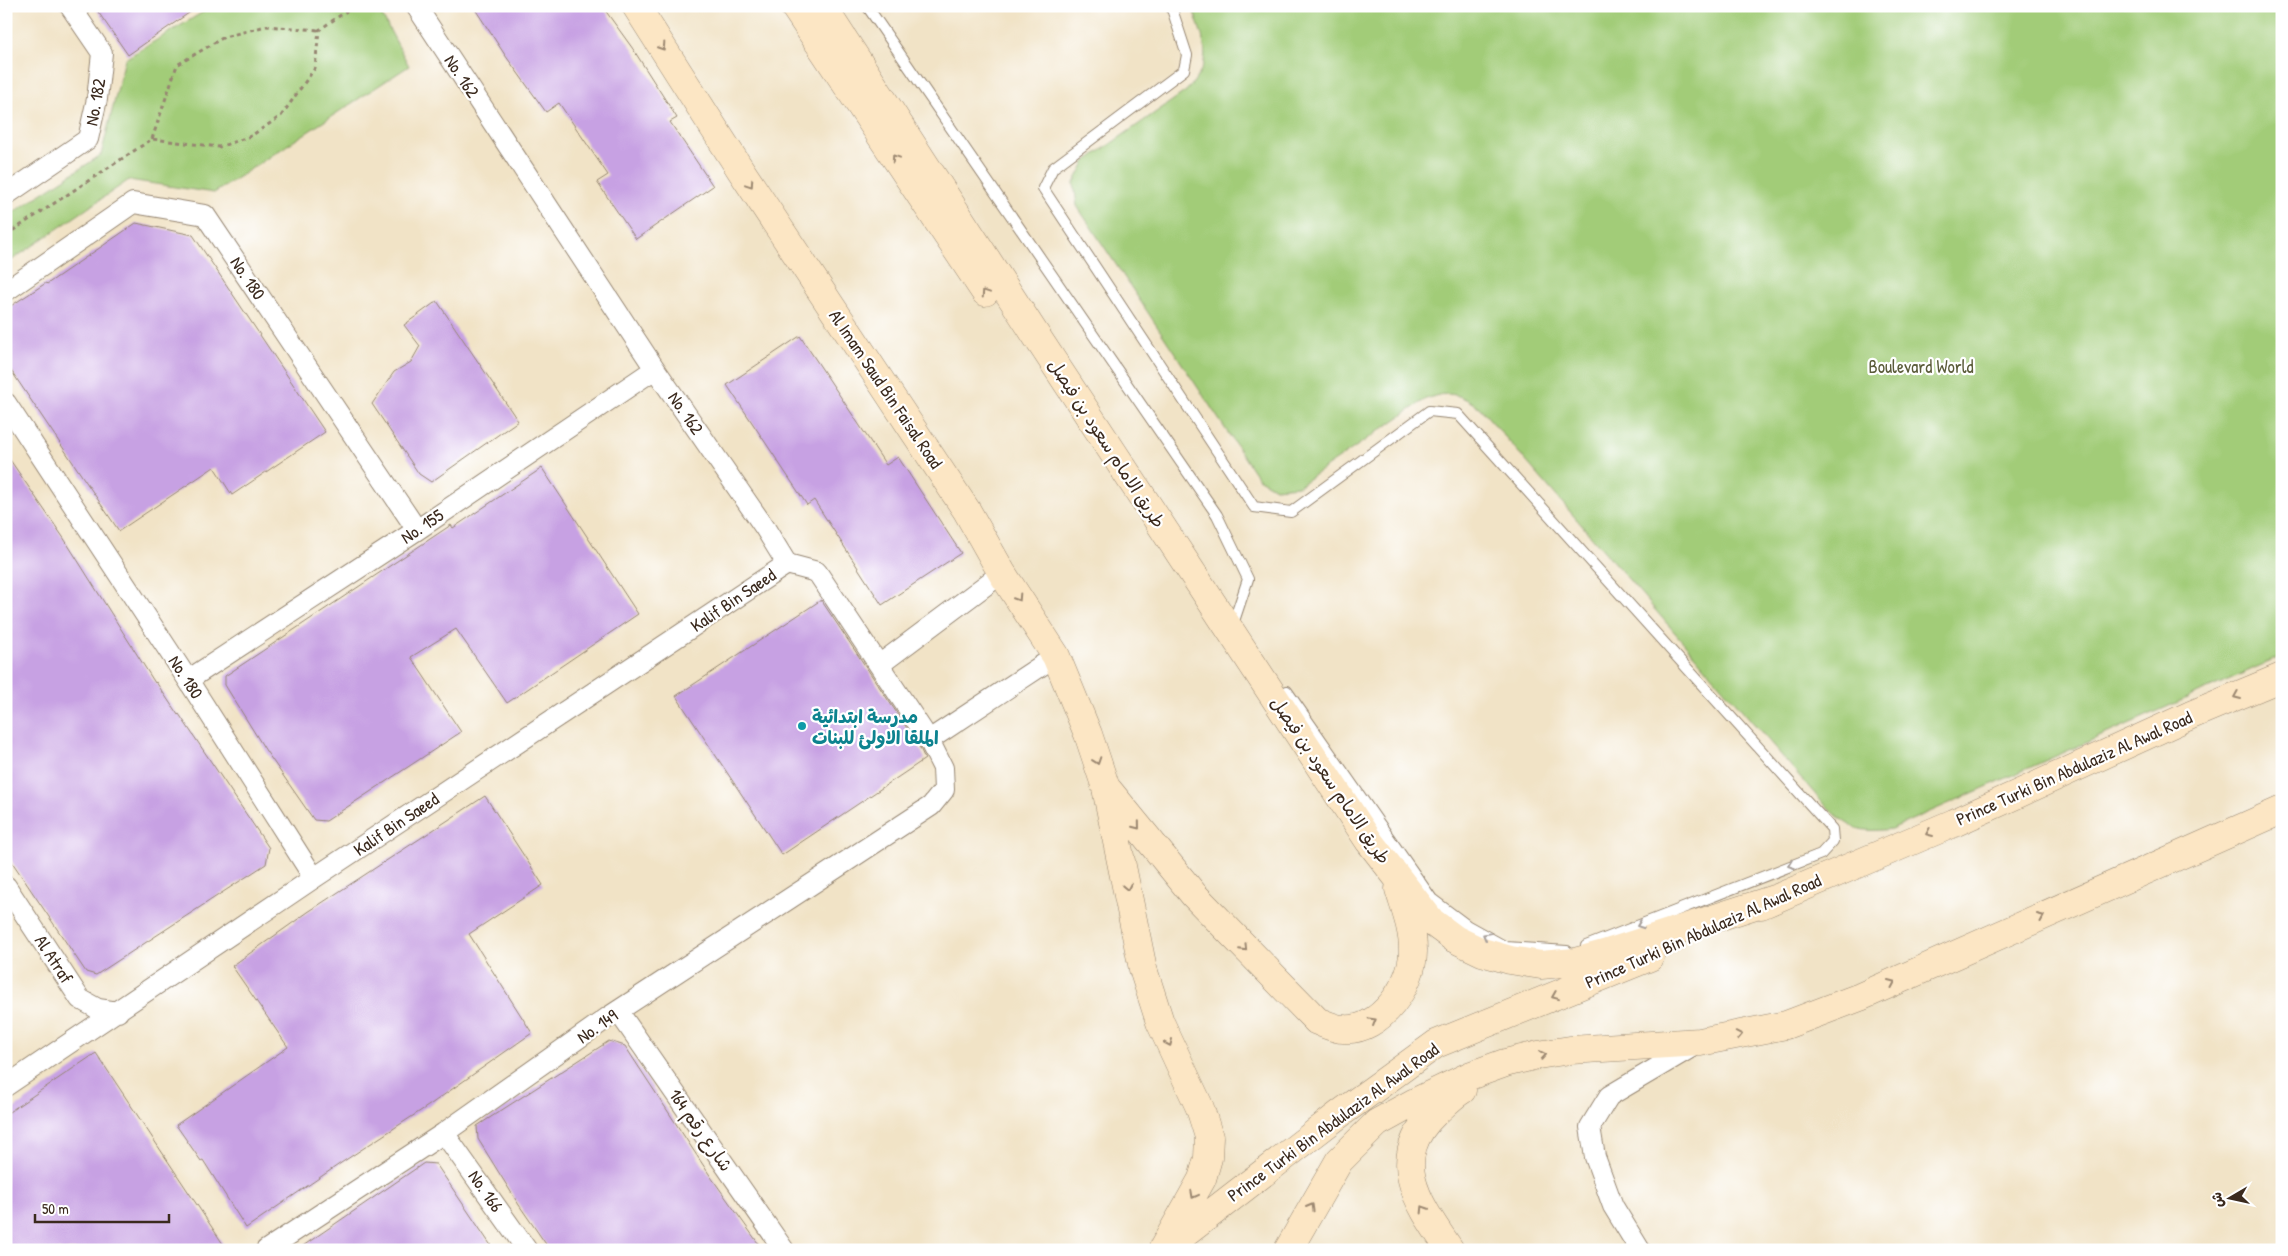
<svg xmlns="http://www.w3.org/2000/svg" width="2288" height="1256" font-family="'Patrick Hand','Playpen Sans Arabic',sans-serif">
<rect width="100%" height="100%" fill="#fff"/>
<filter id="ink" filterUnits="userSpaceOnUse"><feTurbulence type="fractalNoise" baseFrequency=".02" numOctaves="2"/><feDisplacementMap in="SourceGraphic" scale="10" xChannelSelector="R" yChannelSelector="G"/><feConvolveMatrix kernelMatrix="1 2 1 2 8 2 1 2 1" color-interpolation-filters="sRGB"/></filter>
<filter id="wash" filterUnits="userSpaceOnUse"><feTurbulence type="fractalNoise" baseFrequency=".0096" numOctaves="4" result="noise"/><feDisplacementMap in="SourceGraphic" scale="20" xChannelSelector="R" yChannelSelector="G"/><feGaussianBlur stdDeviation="1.12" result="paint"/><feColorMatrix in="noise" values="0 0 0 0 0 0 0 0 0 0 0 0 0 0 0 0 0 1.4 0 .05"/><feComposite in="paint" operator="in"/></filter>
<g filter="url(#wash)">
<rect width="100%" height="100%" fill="#f1e3c6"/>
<!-- green -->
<path fill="#a2cc78" stroke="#6e7b4b" d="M213,6H377L409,66L214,193L129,180L6,264V217L101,155L125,59Z
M1192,6H2282V656L1891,829C1854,834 1848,826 1821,801L1480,408C1460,394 1450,390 1426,399L1298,486L1275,488L1258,478L1077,206L1074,183L1086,161L1186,91C1216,59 1204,43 1192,6Z"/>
<g id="blocks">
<!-- building -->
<path fill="#c7a1e3" d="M94,6H199L128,55Z
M473,6H602L633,49L677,118L670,122L713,186L636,239L597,182L608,175L559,103L546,112L505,55Z
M136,223L193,235L325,432L232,495L214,467L119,531L6,363V309L46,283L47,284Z
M437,301L518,421L431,482L419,474L372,404L394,372L411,362L420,346L404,325Z
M800,336L886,465L898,457L961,553L882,605L814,500L807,505L727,385Z
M6,454L63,537L155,683L156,682L178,715L179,714L269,848L266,864L96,975L86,972L6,853Z
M542,468L638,614L507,703L456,629L411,657L461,732L326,821L314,820L266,751L225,685V676L451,525L453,528Z
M821,600L919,746L925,759L782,855L676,696Z
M485,796L543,885L469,934L532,1033L431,1104L341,1163L246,1228L203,1160L201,1161L176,1125L288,1047L232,966L308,912Z
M609,1041L625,1046L711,1177L763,1250H550L519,1205L478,1139L477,1126Z
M96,1053L223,1244L214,1250H6V1114Z
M424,1163L436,1164L494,1250H297Z"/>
</g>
</g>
<g filter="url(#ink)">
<use href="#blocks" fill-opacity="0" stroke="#968672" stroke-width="1"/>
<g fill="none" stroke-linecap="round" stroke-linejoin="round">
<!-- service casing -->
<g stroke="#968672" stroke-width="12">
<path id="service" d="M867,6L1217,515L1248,579L1235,618
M1171,6L1187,55L1184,70L1053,168L1043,188L1254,507L1291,512L1429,411L1458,414L1832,829L1833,841L1821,854L1586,946
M1287,691L1432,899L1468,926L1506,947L1567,951"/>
</g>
<!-- minor casing -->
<g stroke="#968672" stroke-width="22">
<path id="minor" d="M6,195L88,139L97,99L102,53L70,6
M6,291L133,203L205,215L417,530
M6,403L188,680L314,878
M879,665L1002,573
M188,680L417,530L655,369
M929,740L1056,656
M6,886L80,999L98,1009L118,1012
M618,1011L784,1250
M6,1086L314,878L787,564
M444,1133L527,1250
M266,1250L444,1133L610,1016L931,806L944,790L943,768L929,740L817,572L787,564L765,528L655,369L416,6
M1640,1250L1613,1206L1595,1157L1590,1127L1609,1096L1697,1044"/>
</g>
<!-- secondary casing -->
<g stroke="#968672" stroke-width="29">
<path id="secondary" d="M636,6L740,169L967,511L1002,573L1056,656L1088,734L1106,788L1143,969L1160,1022L1200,1108L1209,1137L1208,1158L1202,1179L1162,1250
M794,6L985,292
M822,6L1037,337L1369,841L1432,922L1455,939L1482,952L1510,960L1541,965L1575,962L1604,954L1777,898
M1109,791L1194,895L1317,1021C1325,1024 1335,1029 1343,1029C1380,1033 1414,983 1413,950C1413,929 1405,909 1399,889
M1761,905L1954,823L2191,715L2282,677
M1174,1242L1341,1113L1436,1044L1650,957
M1288,1250L1339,1161L1377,1123L1415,1102L1469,1076L1505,1063L1538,1055L1570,1050L1700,1042L1786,1025L1860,997L2282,810
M1450,1250C1419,1204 1386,1160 1435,1113C1444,1105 1452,1096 1462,1090"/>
</g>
<!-- path -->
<path stroke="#968672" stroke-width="3" stroke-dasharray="4 4" stroke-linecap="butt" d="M152,139L177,65L224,37L266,26L319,30
M6,235L152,139L219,147L251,136L281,116L315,68L319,30L354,6"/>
<!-- service -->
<use href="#service" stroke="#fff" stroke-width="10"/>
<!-- minor -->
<use href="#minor" stroke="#fff" stroke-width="20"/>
<!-- secondary -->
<use href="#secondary" stroke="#fce6c4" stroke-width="28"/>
</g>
<!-- one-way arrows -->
<defs><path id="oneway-chevron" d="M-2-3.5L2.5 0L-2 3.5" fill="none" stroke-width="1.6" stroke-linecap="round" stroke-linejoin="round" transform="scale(1.25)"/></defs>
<g stroke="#9c8871">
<use href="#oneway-chevron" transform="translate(662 47) rotate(57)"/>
<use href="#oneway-chevron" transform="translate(895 158) rotate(-124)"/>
<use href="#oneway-chevron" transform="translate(750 184) rotate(56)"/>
<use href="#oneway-chevron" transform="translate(985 293) rotate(-124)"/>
<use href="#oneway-chevron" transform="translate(1018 598) rotate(57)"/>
<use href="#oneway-chevron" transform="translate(2237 696) rotate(157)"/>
<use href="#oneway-chevron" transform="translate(1097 761) rotate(71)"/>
<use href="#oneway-chevron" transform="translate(1137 826) rotate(51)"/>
<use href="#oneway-chevron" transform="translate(1929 833) rotate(157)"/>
<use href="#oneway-chevron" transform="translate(1127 887) rotate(79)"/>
<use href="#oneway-chevron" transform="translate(2041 917) rotate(-24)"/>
<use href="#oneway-chevron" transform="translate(1244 948) rotate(47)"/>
<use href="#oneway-chevron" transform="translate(1892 983) rotate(-24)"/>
<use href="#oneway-chevron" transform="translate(1555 996) rotate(158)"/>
<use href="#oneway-chevron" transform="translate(1373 1021) rotate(-30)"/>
<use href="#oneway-chevron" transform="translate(1739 1035) rotate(-11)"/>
<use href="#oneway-chevron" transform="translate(1169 1043) rotate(66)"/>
<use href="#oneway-chevron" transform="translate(1543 1055) rotate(-10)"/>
<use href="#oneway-chevron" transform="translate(1194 1195) rotate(118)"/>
<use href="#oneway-chevron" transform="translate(1311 1207) rotate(-60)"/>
<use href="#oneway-chevron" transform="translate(1424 1209) rotate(-122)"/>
</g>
<g stroke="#a79f9a">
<use href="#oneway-chevron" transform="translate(1791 865) rotate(159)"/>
<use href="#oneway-chevron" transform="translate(1640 925) rotate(159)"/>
<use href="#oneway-chevron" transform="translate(1486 936) rotate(-151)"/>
</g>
</g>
<!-- markers -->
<circle fill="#0f9aa8" stroke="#fff" stroke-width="2" cx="802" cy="726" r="5"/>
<g text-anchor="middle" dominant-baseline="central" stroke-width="4.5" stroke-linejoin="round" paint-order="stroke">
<!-- street labels -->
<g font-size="18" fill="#3b2a1e" stroke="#fff">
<text transform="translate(462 76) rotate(56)">No. 162</text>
<text transform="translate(95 102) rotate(-80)">No. 182</text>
<text transform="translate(248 278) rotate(56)">No. 180</text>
<text transform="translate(886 389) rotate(56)">Al Imam Saud Bin Faisal Road</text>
<text transform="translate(686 413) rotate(55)">No. 162</text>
<text transform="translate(1107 443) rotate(57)">طريق الامام سعود بن فيصل</text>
<text transform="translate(422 526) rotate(-34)">No. 155</text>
<text transform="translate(733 600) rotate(-34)">Kalif Bin Saeed</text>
<text transform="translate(186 677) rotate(57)">No. 180</text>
<text transform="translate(2074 768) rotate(-24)">Prince Turki Bin Abdulaziz Al Awal Road</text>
<text transform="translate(1331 780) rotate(56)">طريق الامام سعود بن فيصل</text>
<text transform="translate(396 824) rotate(-34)">Kalif Bin Saeed</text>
<text transform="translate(1703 931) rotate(-24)">Prince Turki Bin Abdulaziz Al Awal Road</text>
<text transform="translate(54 959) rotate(57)">Al Atraf</text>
<text transform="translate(597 1026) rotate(-35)">No. 149</text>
<text transform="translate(1333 1122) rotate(-36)">Prince Turki Bin Abdulaziz Al Awal Road</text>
<text transform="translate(701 1130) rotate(55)">شارع رقم 164</text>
<text transform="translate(486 1191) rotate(55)">No. 166</text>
</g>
<!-- park labels -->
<g font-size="18" fill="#5a5b39" stroke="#fff">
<text x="1921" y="366">Boulevard World</text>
</g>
<!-- culture labels -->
<g font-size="18" font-weight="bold" fill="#0d838f" stroke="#fff" text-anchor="start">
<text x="812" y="716">مدرسة ابتدائية<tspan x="812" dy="21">الملقا الاولئ للبنات</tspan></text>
</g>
</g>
<!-- margin -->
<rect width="2288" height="1256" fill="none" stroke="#fff" stroke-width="25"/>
<!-- north arrow -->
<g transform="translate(2230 1198) rotate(261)" stroke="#ffffff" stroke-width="4" paint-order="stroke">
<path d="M0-4L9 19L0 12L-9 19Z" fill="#3b2a1e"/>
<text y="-8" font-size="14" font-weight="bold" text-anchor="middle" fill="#3b2a1e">ش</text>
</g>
<!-- scale -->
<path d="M35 1214v8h134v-8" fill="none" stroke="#3b2a1e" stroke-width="2.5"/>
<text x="42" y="1214" font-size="15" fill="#3b2a1e" stroke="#ffffff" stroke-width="4" paint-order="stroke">50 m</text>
</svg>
